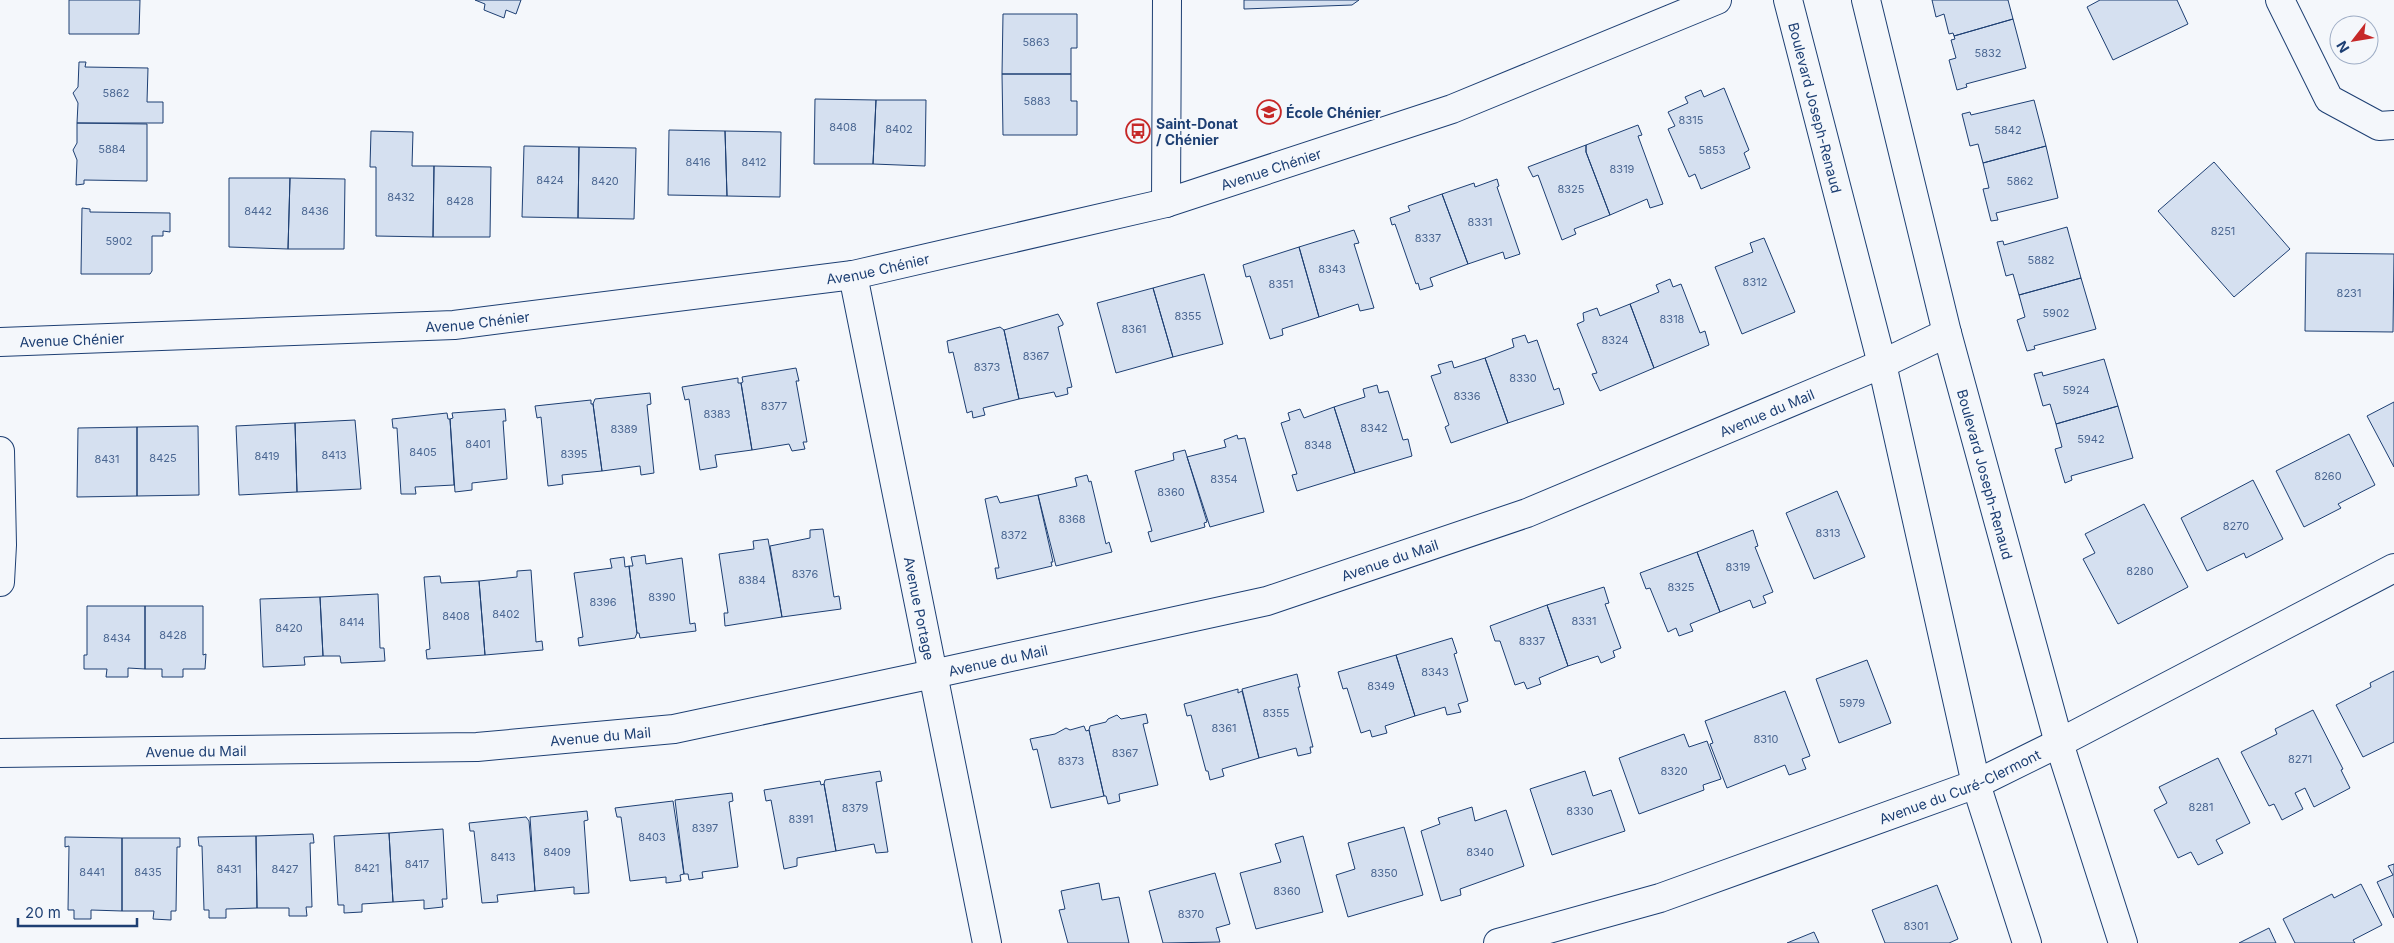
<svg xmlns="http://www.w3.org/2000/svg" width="2394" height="943" font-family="Inter,sans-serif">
<rect width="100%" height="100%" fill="#f4f7fb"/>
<!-- building -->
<path fill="#d5e0f0" stroke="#1d3f73" d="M69,0H140L139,34H69Z
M475,0H521L516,14L506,10L504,18L484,10L485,4Z
M1244,0H1359L1352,5L1244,9Z
M1932,0H2008L2013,19L1954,36L1953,33L1949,34L1944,14L1936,17Z
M2100,0H2177L2188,24L2113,60L2087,7Z
M1003,14H1077V48H1071V74H1002Z
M2013,19L2026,68L1966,84L1967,87L1957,90L1949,60L1956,58L1951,40L1955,39L1954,36Z
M79,62H86L85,67L148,68L147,102H163V123H77L78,103L73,93L78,87Z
M1002,74H1071V101H1077V135H1003Z
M1724,88L1749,150L1744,153L1750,168L1701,189L1695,174L1689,177L1668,129L1675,126L1668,112L1688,103L1685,97L1701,90L1704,97Z
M815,99L876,100L873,164H814Z
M876,100H926L925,166L873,164Z
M2034,100L2046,146L1983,163L1978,144L1970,146L1962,114L1970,112L1971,115Z
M77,123L147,124V181L84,180V184L76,185L77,160L73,150L77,143Z
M1638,125L1642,135L1638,136L1663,204L1650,208L1647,199L1610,215L1586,152V145Z
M669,130L725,131L727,196L668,195Z
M371,131L413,132L412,166H434L433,237L376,236V167H370Z
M725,131L781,132L780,197L727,196Z
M1586,145V152L1610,215L1574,229L1576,234L1562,240L1538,175L1533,177L1528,167Z
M524,146L579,147L578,218L522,217Z
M2046,146L2058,198L1996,213L1998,220L1991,221L1983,189L1989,188L1983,163Z
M579,147L636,148L634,219L578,218Z
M2214,162L2290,249L2234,297L2158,211Z
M434,166L491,167L490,237H433Z
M229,178H290L288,249L229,247Z
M290,178L345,179L344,249H288Z
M1497,179L1499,186L1497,187L1520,254L1505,259L1503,252L1468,264L1442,194L1474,183L1475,187Z
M1442,194L1468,264L1430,278L1433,286L1420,290L1418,283L1416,284L1395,224L1392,225L1390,218L1410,211L1408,206Z
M82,208L90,209V212L170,213V232L163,231V236H152V271L150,274H81Z
M2067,227L2081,278L2019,295L2013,274L2006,276L1997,242L2003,241L2004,245Z
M1354,230L1359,243L1354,244L1374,308L1360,311L1358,304L1319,317L1299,247Z
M1764,238L1795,312L1742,334L1715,267L1753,252L1750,243Z
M1299,247L1319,317L1282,329L1283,335L1270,339L1250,276L1246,277L1243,265Z
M2306,253L2394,254L2393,332L2305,331Z
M1204,274L1223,344L1173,357L1153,288Z
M2081,278L2096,329L2034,346L2035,349L2027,351L2017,320L2025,317L2019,295Z
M1670,279L1673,287L1681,284L1700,333L1705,331L1709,345L1654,368L1630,304L1659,292L1656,285Z
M1153,288L1173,357L1116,373L1097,303Z
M1630,304L1654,368L1600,391L1592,374L1597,373L1577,324L1584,321L1583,313L1597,308L1600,316Z
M1058,314L1063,323V325L1058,327L1072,387L1067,388L1068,394L1056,397L1054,392L1019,399L1004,330Z
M1000,327L1004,330L1019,399L983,408L985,415L973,418L972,411L967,413L953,352L949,353L947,341Z
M1525,335L1528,343L1537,340L1554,390L1559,388L1564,404L1508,423L1485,358L1514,347L1512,339Z
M1485,358L1508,423L1451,443L1445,427L1449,425L1431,376L1441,373L1438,365L1452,361L1454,368Z
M2104,359L2118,406L2056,424L2050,404L2043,406L2034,374L2042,372L2043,376Z
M796,368L799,381H796L807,442H803L805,449L792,451L789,444L752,450L741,383L743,382L742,377Z
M738,378V383H741L752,450L715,455L717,467L700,470L689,399L685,400L682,387Z
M1377,385L1379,393L1388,391L1403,440L1408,439L1412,456L1355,473L1334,407L1365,397L1363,389Z
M650,393L651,404L647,405L654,473L641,475L640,466L602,471L593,404L595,399Z
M591,400V404H593L602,471L562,475L563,484L548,486L541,417L537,418L535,406Z
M2394,402V467L2367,416Z
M2118,406L2133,458L2071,476L2072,480L2065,483L2055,449L2062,447L2056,424Z
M1334,407L1355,473L1297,491L1292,475L1297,474L1281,423L1290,420L1288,413L1300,409L1304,418Z
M505,409L506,421H503L507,479L472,483V490L455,492L450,419L453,418L452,413Z
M447,413L448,419H450L454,485L415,487L416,494H401L397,428H393L392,419Z
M355,420L361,489L297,492L295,423Z
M295,423L297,492L239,495L236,426Z
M198,426L199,495L137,496V427Z
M137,427V496L77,497L78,428Z
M2349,434L2375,485L2338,504L2341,508L2304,527L2276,471Z
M1237,435L1238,439L1245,438L1264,512L1210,527L1187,457L1226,447L1224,440Z
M1185,450L1207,522L1204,523L1205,527L1151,542L1148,532L1152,531L1135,471L1174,460L1173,453Z
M1087,475L1089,482L1091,481L1106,544L1109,542L1112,552L1056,566L1038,495L1077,486L1075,478Z
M2253,480L2283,539L2246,558L2244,553L2207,571L2181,518Z
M1837,491L1865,557L1814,579L1786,513Z
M1038,495L1053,562H1051L1052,566L997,579L995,568H999L985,499L997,496L1000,503Z
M2144,504L2188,587L2118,624L2083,559L2095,553L2085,534Z
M823,529L834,597L839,596L841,609L782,617L770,546L810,538V530Z
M1753,530L1758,546L1755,547L1773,592L1763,596L1766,603L1753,608L1750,600L1720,612L1697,552Z
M768,539L782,617L725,626L724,613H728L719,554L754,549L753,541Z
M1697,552L1720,612L1690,624L1693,631L1679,636L1676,628L1668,632L1650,588L1646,589L1640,573Z
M645,555L646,564L682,558L690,624L695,623L696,631L640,638L639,633H637L629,566H633L631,557Z
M624,557L625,567L629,566L637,633L635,638L579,646L578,638L583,637L574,573L612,568L610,559Z
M531,570L536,642L542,641L543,650L485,655L479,581L517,577V571Z
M440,576L441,583L479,581L485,655L427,659L426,650L430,649L424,577Z
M1604,587L1609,603L1605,604L1621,648L1613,651L1615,657L1601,663L1598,656L1568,666L1547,605Z
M378,594L380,648H384L385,661L341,663L340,656H323L320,597Z
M320,597L323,656L304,657L305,665L263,667L260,599Z
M1547,605L1568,666L1539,678L1541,684L1527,689L1524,682L1515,685L1500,641H1495L1490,626Z
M87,606H145V669L128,668V677H106L107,669H84V655H87Z
M145,606H203V655L206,654L205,669H183V677H162V669H145Z
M1452,638L1457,653L1454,654L1468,701L1458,704L1461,712L1447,715L1445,707L1415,716L1396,655Z
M1396,655L1415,716L1385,726L1387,733L1372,737L1370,730L1361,733L1347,688L1343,689L1338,672Z
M1867,660L1891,723L1839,743L1816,679Z
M2394,671V742L2363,757L2336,705L2371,687L2370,683Z
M1297,674L1300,687H1298L1313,747H1310L1311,753L1298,756L1296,748L1259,758L1242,689Z
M1238,689V693L1242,691L1259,758L1222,769L1224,776L1210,780L1208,771H1206L1191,715L1187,716L1184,704Z
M1785,691L1810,756L1802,759L1806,769L1789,775L1785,765L1727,788L1710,744L1713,743L1705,721Z
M2313,710L2343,769L2341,770L2350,788L2314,807L2305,788L2295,793L2303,809L2282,820L2274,804L2269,806L2241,752L2277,734L2275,729Z
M1146,714L1148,723L1143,724L1158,785L1119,794L1120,801L1108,804L1106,796H1104L1089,730L1090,726L1106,722L1108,719L1117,715L1121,719Z
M1084,726L1086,731L1089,730L1104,796L1051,808L1037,749L1033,750L1030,739L1055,734L1066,728L1070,730Z
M1684,734L1689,747L1707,741L1721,779L1703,785L1704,790L1639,814L1619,758Z
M2218,758L2250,823L2216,840L2223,853L2198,865L2191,852L2178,858L2154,810L2167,803L2159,787Z
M880,771L882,781L876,782L888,852L876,853L874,844L836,851L824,784L825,780Z
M1585,771L1593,796L1611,790L1625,831L1552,855L1530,789Z
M820,781L821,785L824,784L836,851L797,858V866L784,869L771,800L766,801L764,790Z
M732,793L733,801L729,802L738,867L702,872L703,878L689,880L688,874H684L675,800Z
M673,801L684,874L680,875L681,881L666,883V877L630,881L621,817H617L615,808Z
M1472,807L1475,821L1506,810L1524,866L1460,889L1461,895L1441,901L1421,831L1440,824L1438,818Z
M587,811L588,820L584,821L589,893L574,894V887L535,891L530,817Z
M526,817L529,821L535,891L497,895L498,902L482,903L474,831H470L469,823Z
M1404,827L1423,895L1348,917L1336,875L1355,869L1348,843Z
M443,829L447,899H442L443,907L424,909V900L393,902L389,833Z
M389,833L393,902L362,904V912L344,913V905H338L334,836Z
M313,834L314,843H310L312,907H306L307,916H289V908H257L256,836Z
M256,836L257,908L226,909V918H209V910H204L202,846H199L198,837Z
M1303,836L1323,912L1256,929L1240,873L1281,862L1275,844Z
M65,837L122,838V911L91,910V919H74V910H68L69,846L65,847Z
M122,838H180V847H177L176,911H171V920L153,919L154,911H122Z
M2394,864V918L2377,882L2393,875L2388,866Z
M1215,873L1230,924L1216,928L1220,942L1163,943L1149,891Z
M1099,883L1102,900L1119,897L1129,943H1068L1059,910L1065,909L1061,891Z
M2361,884L2382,925L2353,940L2355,943H2295L2283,919L2332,894L2334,898Z
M1937,885L1958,939L1949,943H1885L1872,910Z
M2269,928L2276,943H2239Z
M1814,932L1819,943H1787Z"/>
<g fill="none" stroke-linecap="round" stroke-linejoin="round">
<!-- minor casing -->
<g stroke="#1d3f73" stroke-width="30">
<g id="minor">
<path id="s1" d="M1788,0L1882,364L1976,784L2027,943"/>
<path id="s2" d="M1866,0L1947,333L2059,743L2123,943"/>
<path d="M2280,0L2329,99L2379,126L2394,125"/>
<path d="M1166,203L1167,0"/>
<path id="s3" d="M853,275L987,943"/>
<path id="s4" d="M0,342L454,325L853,275L1166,203L1452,109L1717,0"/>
<path id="s5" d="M0,753L477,747L674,729L933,674L1267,601L1527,513L1882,364L1947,333"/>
<path id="s6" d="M1498,943L1660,898L1976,784L2059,743L2394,568"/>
</g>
</g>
<!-- tertiary casing -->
<g stroke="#1d3f73" stroke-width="30">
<path id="tertiary" d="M0,451L2,545L0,582"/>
</g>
<!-- minor -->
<use href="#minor" stroke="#f4f7fb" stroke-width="28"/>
<!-- tertiary -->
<use href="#tertiary" stroke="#f4f7fb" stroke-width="28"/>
</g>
<!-- icons -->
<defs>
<g id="school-ring" transform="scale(1.25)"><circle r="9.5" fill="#f4f7fb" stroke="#c62828" stroke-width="1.5"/><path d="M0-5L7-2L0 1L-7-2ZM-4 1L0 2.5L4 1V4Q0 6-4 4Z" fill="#c62828"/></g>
<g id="bus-ring" transform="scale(1.25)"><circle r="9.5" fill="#f4f7fb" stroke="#c62828" stroke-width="1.5"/><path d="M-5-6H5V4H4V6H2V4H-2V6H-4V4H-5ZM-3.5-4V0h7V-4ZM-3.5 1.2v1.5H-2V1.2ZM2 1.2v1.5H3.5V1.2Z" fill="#c62828"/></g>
</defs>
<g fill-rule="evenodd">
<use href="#school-ring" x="1269" y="112"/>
<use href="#bus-ring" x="1138" y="131"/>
</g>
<g text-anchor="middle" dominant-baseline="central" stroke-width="4" stroke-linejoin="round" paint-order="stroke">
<!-- number labels -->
<g font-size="11" fill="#4b6792">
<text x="1036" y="42">5863</text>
<text x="1988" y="53">5832</text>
<text x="116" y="93">5862</text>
<text x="1037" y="101">5883</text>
<text x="1691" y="120">8315</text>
<text x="843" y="127">8408</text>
<text x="899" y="129">8402</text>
<text x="2008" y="130">5842</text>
<text x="112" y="149">5884</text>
<text x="1712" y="150">5853</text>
<text x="698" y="162">8416</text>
<text x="754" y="162">8412</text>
<text x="1622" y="169">8319</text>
<text x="550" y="180">8424</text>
<text x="605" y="181">8420</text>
<text x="2020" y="181">5862</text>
<text x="1571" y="189">8325</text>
<text x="401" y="197">8432</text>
<text x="460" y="201">8428</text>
<text x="258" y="211">8442</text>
<text x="315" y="211">8436</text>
<text x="1480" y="222">8331</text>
<text x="2223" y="231">8251</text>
<text x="1428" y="238">8337</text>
<text x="119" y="241">5902</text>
<text x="2041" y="260">5882</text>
<text x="1332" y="269">8343</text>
<text x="1755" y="282">8312</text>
<text x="1281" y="284">8351</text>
<text x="2349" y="293">8231</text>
<text x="2056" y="313">5902</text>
<text x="1188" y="316">8355</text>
<text x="1672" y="319">8318</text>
<text x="1134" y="329">8361</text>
<text x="1615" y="340">8324</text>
<text x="1036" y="356">8367</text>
<text x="987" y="367">8373</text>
<text x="1523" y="378">8330</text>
<text x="2076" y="390">5924</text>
<text x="1467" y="396">8336</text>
<text x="774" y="406">8377</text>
<text x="717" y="414">8383</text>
<text x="1374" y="428">8342</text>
<text x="624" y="429">8389</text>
<text x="2091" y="439">5942</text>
<text x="478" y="444">8401</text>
<text x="1318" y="445">8348</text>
<text x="423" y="452">8405</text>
<text x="574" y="454">8395</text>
<text x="334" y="455">8413</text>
<text x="267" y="456">8419</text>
<text x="163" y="458">8425</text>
<text x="107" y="459">8431</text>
<text x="2328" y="476">8260</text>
<text x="1224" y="479">8354</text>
<text x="1171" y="492">8360</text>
<text x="1072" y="519">8368</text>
<text x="2236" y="526">8270</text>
<text x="1828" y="533">8313</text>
<text x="1014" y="535">8372</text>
<text x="1738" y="567">8319</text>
<text x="2140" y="571">8280</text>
<text x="805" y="574">8376</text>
<text x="752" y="580">8384</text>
<text x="1681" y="587">8325</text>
<text x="662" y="597">8390</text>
<text x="603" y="602">8396</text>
<text x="506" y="614">8402</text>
<text x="456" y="616">8408</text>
<text x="1584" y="621">8331</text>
<text x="352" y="622">8414</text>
<text x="289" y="628">8420</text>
<text x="173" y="635">8428</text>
<text x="117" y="638">8434</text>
<text x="1532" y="641">8337</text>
<text x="1435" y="672">8343</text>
<text x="1381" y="686">8349</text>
<text x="1852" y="703">5979</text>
<text x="1276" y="713">8355</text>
<text x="1224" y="728">8361</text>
<text x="1766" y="739">8310</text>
<text x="1125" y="753">8367</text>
<text x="2300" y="759">8271</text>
<text x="1071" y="761">8373</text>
<text x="1674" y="771">8320</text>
<text x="2201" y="807">8281</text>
<text x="855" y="808">8379</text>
<text x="1580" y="811">8330</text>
<text x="801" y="819">8391</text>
<text x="705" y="828">8397</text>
<text x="652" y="837">8403</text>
<text x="557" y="852">8409</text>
<text x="1480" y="852">8340</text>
<text x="503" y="857">8413</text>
<text x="417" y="864">8417</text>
<text x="367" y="868">8421</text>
<text x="229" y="869">8431</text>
<text x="285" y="869">8427</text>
<text x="92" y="872">8441</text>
<text x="148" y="872">8435</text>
<text x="1384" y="873">8350</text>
<text x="1287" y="891">8360</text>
<text x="1191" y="914">8370</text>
<text x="1916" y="926">8301</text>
</g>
<!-- street labels -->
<g font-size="14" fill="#1d3f73" stroke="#f4f7fb">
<text stroke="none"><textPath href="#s1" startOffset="111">Boulevard Joseph-Renaud</textPath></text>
<text stroke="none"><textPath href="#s4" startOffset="1288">Avenue Chénier</textPath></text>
<text stroke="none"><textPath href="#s4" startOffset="882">Avenue Chénier</textPath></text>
<text stroke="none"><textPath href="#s4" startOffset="478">Avenue Chénier</textPath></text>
<text stroke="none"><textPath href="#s4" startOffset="72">Avenue Chénier</textPath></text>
<text stroke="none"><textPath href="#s5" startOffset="1816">Avenue du Mail</textPath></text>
<text stroke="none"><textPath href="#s2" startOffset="489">Boulevard Joseph-Renaud</textPath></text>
<text stroke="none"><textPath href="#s5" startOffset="1411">Avenue du Mail</textPath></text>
<text stroke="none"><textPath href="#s3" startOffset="340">Avenue Portage</textPath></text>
<text stroke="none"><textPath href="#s5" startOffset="1006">Avenue du Mail</textPath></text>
<text stroke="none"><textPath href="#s5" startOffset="601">Avenue du Mail</textPath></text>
<text stroke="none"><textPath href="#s5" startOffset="196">Avenue du Mail</textPath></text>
<text stroke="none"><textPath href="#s6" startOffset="488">Avenue du Curé-Clermont</textPath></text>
</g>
<!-- poi labels -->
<g font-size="14" font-weight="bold" fill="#1d3f73" stroke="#f4f7fb" text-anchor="start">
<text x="1286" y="112">École Chénier</text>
<text x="1156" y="123">Saint-Donat<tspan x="1156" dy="16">/ Chénier</tspan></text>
</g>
</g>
<!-- north arrow -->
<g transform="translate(2354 40) rotate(239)"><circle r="24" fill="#f4f7fb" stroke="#9eadc5"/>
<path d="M0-4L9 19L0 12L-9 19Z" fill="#c62828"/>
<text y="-8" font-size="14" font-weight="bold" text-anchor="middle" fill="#1d3f73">N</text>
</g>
<!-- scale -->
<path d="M18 918v8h119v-8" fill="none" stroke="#1d3f73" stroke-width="2.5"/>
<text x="25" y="918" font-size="15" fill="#1d3f73" stroke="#f4f7fb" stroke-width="4" paint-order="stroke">20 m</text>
</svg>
